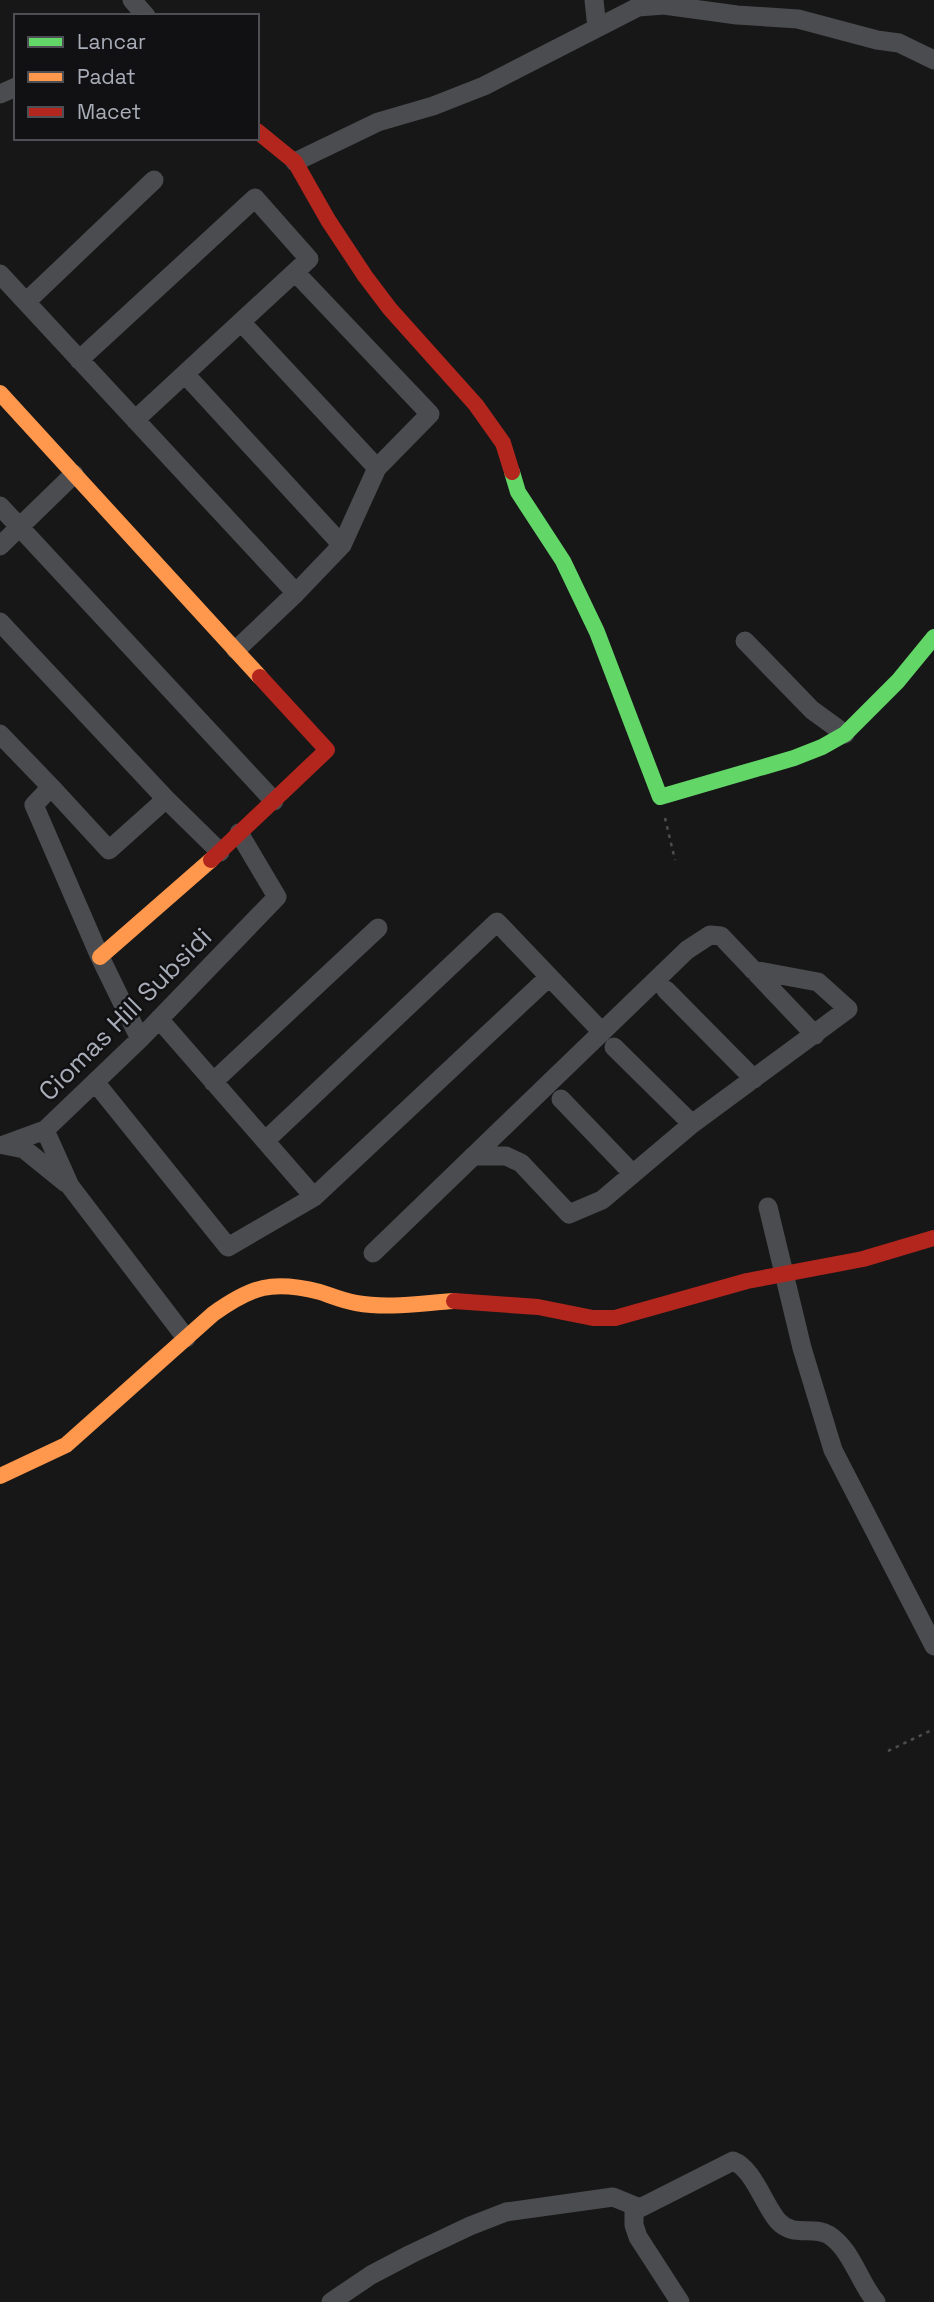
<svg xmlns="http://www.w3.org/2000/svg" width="934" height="2302" font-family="'Space Grotesk',sans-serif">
<rect width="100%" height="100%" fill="#171717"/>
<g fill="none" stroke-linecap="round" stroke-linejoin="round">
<!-- path -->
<path stroke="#4d4e52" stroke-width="2.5" stroke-dasharray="3.5 5" stroke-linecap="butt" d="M665,818L675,860
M888,1751L934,1729"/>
<!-- street -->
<path stroke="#4b4c50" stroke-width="19" d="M132,0L146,16
M594,0L597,28
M0,94L16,87
M295,162L378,122L433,106L484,86L638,7L664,5L737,15L798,19L877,40L899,43L934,60
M0,274L296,593
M26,302L154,180
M241,322L377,468
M79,360L255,198L309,259L135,420
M185,374L342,545
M0,506L274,801
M0,546L74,474
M0,622L166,799L109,850L51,787L34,805L100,957L140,1039
M745,641L812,710L845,734
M236,650L296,593L342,545L377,468L430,414L295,272
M0,734L51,787
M166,799L220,852
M666,990L754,1079
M159,1019L314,1197
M614,1047L692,1124
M95,1082L228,1247L314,1197L549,977
M213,1082L378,928
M561,1099L633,1174
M45,1130L70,1186L186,1338
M265,1141L497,922L602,1032
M4,1145L45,1130L140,1039L277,897L239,833
M4,1145L24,1149L66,1183
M473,1156H506L521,1163L569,1214L602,1200L692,1124L848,1009L818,982L753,970
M768,1207L802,1348L833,1450L934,1646
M373,1253L687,950L710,935L721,936L815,1035
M634,2207V2225L638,2237L680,2302
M331,2302L371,2275L411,2254L470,2226L506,2212L613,2197L640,2208L733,2161C753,2168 764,2205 778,2221C793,2238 813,2225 829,2235C852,2250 859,2282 876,2302"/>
<!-- fast -->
<path stroke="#63d668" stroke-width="16" d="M512,472L518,492L563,561L597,632L660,797L794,758L822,747L845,734L898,681L934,637"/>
<!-- slow -->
<path stroke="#ff974d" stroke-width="16" d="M0,393L260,677
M100,957L211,860
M0,1476L66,1445L213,1314C252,1286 272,1280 320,1292C332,1296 344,1301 356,1303C389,1309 422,1303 454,1301"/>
<!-- jam -->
<path stroke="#b3261e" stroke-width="16" d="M257,131L295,162L328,220L365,276L390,309L476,405L503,443L512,472
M211,860L327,750L260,677
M454,1301L538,1307L593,1318H615L747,1281L863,1259L934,1238"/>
</g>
<g text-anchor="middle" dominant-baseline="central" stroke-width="5" stroke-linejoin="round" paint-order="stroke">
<!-- street labels -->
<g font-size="26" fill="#a8adb8" stroke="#111113">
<text transform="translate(125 1014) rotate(-45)">Ciomas Hill Subsidi</text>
</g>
</g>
<!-- legend -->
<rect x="14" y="14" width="245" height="126" fill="#111113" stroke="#4d4f55" stroke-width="2"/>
<rect x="28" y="37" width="35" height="10" fill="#63d668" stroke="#4d4f55" stroke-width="2"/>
<text x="77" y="49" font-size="21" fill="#a8adb8">Lancar</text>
<rect x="28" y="72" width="35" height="10" fill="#ff974d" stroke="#4d4f55" stroke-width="2"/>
<text x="77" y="84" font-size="21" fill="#a8adb8">Padat</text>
<rect x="28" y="107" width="35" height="10" fill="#b3261e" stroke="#4d4f55" stroke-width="2"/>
<text x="77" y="119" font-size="21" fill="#a8adb8">Macet</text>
</svg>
